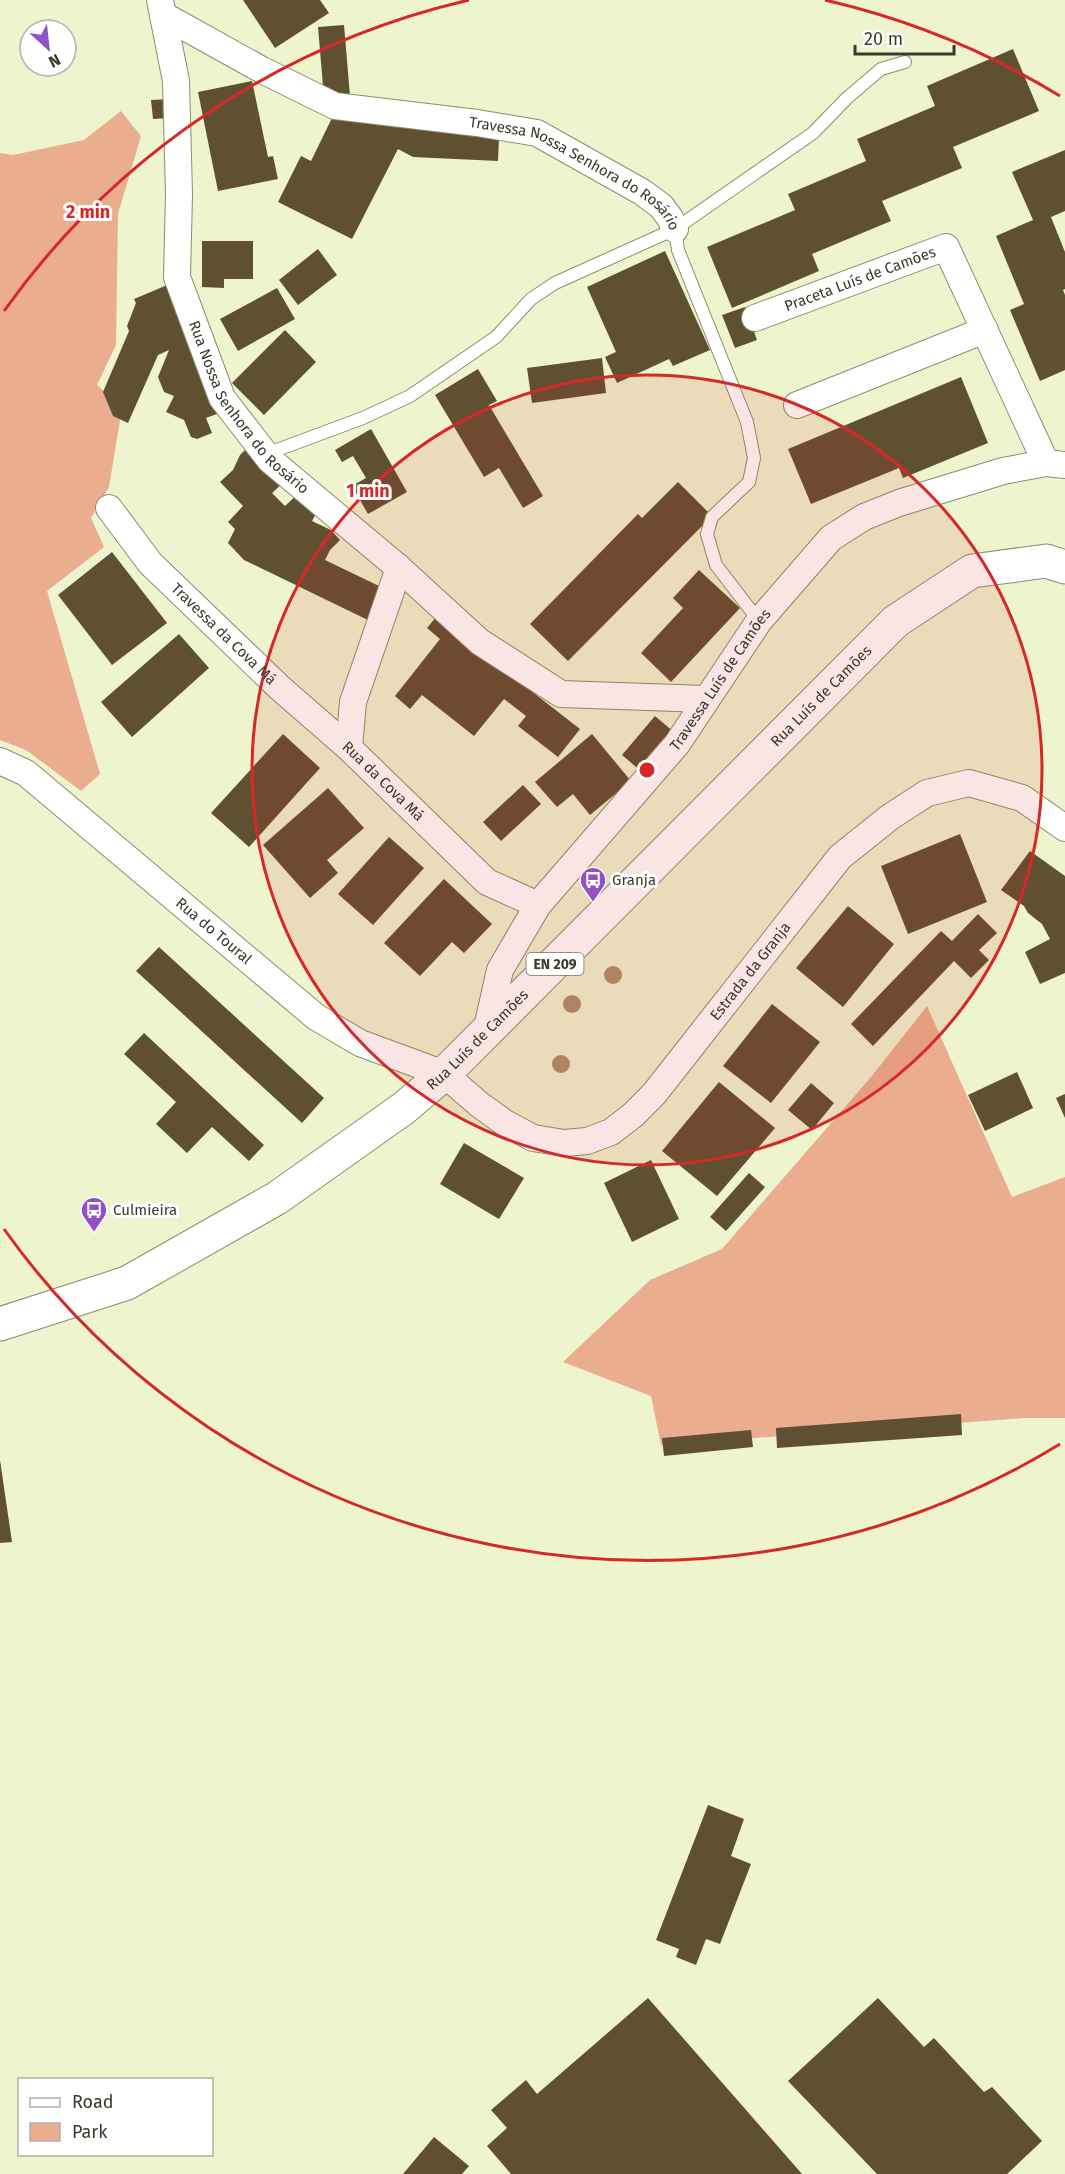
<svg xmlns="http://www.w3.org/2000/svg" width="1065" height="2174" font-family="'Fira Sans',sans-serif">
<rect width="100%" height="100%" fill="#edf4ce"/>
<!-- green -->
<path fill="#eaad8d" d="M121,111L141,136L118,214L116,345L97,385L122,408L109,487L91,518L104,547L47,591L100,774L81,791L26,750L0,740V153L13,155L84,140Z
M927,1006L1012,1197L1065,1177V1418H1024L661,1445L651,1396L563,1362L650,1280L722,1249L871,1077Z"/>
<!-- building -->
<path fill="#605032" d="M243,0H320L329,13L275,48Z
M344,25L350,96L324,98L318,27Z
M1013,49L1039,111L953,147L962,168L882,201L891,221L812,254L819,271L732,308L707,247L795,210L788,194L866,161L857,139L935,106L927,86Z
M252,81L268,157L273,156L278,179L218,191L198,92Z
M171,99L172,118L153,119L151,100Z
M332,118L499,138L498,161L413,157L398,149L352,239L278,202L301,156L311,161Z
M1065,150V211L1051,217L1065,252V289L1063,290L1065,295V370L1040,381L1010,310L1024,304L996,236L1033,220L1012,172Z
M202,241H253V279H224V288L202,287Z
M318,249L337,275L298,305L279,280Z
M665,251L710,350L673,366L669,359L617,383L605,357L616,352L587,287Z
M172,283L225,411L206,418L212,433L197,439L191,437L184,420L166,412L174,396L164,392L158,377L169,350L158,355L128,423L113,416L103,392L129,331L127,326L136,303L134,299Z
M277,288L295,319L238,351L220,319Z
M745,307L757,340L735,348L722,315Z
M285,330L316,362L264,415L232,383Z
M602,358L606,393L532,403L527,368Z
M478,369L497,401L489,405L543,496L523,508L499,468L484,477L435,395Z
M961,377L988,443L903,478L899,468L811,504L788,449Z
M371,429L407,492L368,514L352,486L366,478L353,456L342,462L335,450Z
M251,444L286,480L272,493L285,506L301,491L319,508L312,521L331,530L340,540L330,550L325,560L379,586L386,594L372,622L244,560L228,543L235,529L228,522L243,506L220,482L233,470L240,455Z
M678,482L712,516L568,661L530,624L638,514L642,518Z
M112,552L167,623L112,665L58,595Z
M699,570L740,608L671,682L641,653L683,608L673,598Z
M436,617L580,729L558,757L518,726L526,716L504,699L474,736L422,695L410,709L395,696L440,639L427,628Z
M179,634L209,668L132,737L101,702Z
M655,716L675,733L642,772L622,755Z
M283,734L320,768L249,847L211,813Z
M592,734L631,781L590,815L573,794L557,807L535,782Z
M523,785L541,804L501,841L483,822Z
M328,788L364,828L327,860L338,873L310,898L263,845Z
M960,834L987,902L908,934L881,866Z
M389,837L424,868L373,925L338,894Z
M1030,851L1065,876V973L1040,984L1025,952L1050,939L1042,924L1028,913L1024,906L1001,890Z
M444,879L492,924L464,953L452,942L420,976L384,943Z
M848,906L894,944L843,1007L796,968Z
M978,914L997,933L979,950L989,960L971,978L954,961L873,1046L851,1024L941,931L952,941Z
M159,947L324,1098L302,1123L136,971Z
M772,1004L820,1042L771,1103L723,1066Z
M144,1033L264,1145L249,1161L212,1127L187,1153L156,1124L176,1102L124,1054Z
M1017,1072L1033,1108L985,1131L968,1095Z
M719,1082L775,1128L717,1196L662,1151Z
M811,1083L834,1103L812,1130L788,1110Z
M1065,1094V1118L1056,1098Z
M464,1143L524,1178L499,1219L440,1184Z
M651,1160L679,1219L632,1242L604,1183Z
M749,1173L765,1187L726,1231L710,1217Z
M961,1414L962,1435L777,1448L776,1428Z
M751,1430L753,1447L664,1456L662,1438Z
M0,1460L12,1542L0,1543Z
M708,1805L744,1819L731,1856L751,1864L720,1944L706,1939L696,1965L676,1957L679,1949L656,1940Z
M648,1998L802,2174H511L487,2146L507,2128L491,2110L526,2080L537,2094Z
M878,1998L924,2047L934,2038L984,2092L992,2087L1042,2141L1007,2174H877L788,2081Z
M434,2137L469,2166L462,2174H403Z"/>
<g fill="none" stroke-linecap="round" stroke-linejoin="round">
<!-- service casing -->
<g stroke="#898f6c" stroke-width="14">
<path id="service" d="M675,229L678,250L747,422L754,458L749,482L712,517L707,534L716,565L759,621
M266,454L363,418L410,396L496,337L531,299L555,283L675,229L813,133L847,98L881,69L905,62"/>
</g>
<!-- minor casing -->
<g stroke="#898f6c" stroke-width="28">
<g id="minor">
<path id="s1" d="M160,0L176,81L179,194L177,277L222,398L270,460L399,568L480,642L561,694L706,699"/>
<path id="s2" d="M163,15L262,70L335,106L477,123L537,133L642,192L661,206L670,218L675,229"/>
<path id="s3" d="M755,318L946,247L1046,463"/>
<path d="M797,405L985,330"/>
<path id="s4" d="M109,508L150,563L280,688L349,748L487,882L538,905"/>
<path d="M349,748L353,702L399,568"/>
<path id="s5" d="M0,761L26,773L316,1017L360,1043L444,1074L480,1105L505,1123L533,1138L564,1143L587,1141L611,1132L633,1115L654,1094L840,857L890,817L927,793L969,783L1022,798L1065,828"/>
<path id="s6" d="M486,1032L500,970L538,905L677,744L759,621L831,538L864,517L899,503L1003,471L1046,463L1065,465"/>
</g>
</g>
<!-- primary casing -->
<g stroke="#898f6c" stroke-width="35">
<g id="primary">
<path id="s7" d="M0,1324L127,1283L277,1198L404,1108L444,1074L896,621L972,571L1046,561L1065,567"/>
</g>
</g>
<!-- service -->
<use href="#service" stroke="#fff" stroke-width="12"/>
<!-- minor -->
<use href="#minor" stroke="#fff" stroke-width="26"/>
<!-- primary -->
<use href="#primary" stroke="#fff" stroke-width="33"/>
</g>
<!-- trees -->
<g fill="#ac8f6a">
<circle cx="613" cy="975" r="9"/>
<circle cx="572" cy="1004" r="9"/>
<circle cx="561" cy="1064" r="9"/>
</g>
<!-- distance rings -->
<circle cx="647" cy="770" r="395" fill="#d62828" fill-opacity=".12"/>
<g fill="none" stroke="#d62828" stroke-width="3">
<circle cx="647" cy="770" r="395"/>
<path d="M1060 1444A790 790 0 0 1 4 1229M4 311A790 790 0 0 1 469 0M825 0A790 790 0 0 1 1060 96"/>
</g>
<!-- icons -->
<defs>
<g id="bus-pin" transform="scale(1.35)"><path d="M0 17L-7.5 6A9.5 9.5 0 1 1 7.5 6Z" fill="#9150c6" stroke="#fff"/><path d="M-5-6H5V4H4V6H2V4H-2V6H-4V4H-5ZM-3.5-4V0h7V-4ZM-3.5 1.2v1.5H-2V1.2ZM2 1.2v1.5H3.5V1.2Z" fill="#fff"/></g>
</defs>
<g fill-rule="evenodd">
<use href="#bus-pin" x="593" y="880"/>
<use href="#bus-pin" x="94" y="1210"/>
</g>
<g text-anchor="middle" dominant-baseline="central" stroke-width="6" stroke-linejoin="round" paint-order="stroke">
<!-- shield labels -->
<rect fill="#fff" stroke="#74766b" stroke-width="1.5" x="526.5" y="953" width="57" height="22" rx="4.5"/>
<g font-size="14" font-weight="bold" fill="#383b2c">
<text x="555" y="964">EN 209</text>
</g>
<!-- street labels -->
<g font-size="15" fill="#383b2c" stroke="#fff">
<text stroke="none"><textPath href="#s2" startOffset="450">Travessa Nossa Senhora do Rosário</textPath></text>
<text stroke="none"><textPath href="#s3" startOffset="112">Praceta Luís de Camões</textPath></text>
<text stroke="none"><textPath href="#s1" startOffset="430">Rua Nossa Senhora do Rosário</textPath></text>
<text stroke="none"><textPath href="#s4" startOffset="171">Travessa da Cova Má</textPath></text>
<text stroke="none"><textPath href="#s6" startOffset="429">Travessa Luís de Camões</textPath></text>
<text stroke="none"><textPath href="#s7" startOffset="1048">Rua Luís de Camões</textPath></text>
<text stroke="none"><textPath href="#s4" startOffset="388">Rua da Cova Má</textPath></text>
<text stroke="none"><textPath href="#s5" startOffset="274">Rua do Toural</textPath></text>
<text stroke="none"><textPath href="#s5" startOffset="952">Estrada da Granja</textPath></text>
<text stroke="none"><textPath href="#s7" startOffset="562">Rua Luís de Camões</textPath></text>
</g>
<!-- poi labels -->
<g font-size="15" fill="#383b2c" stroke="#fff" text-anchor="start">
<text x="612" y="880">Granja</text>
<text x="113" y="1210">Culmieira</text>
</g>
</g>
<circle cx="647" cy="770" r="9" fill="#d62828" stroke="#fff" stroke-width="3"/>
<g font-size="18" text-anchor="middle" font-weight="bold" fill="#d62828" stroke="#fff" stroke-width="6" stroke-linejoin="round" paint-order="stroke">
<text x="88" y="218">2 min</text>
<text x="368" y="497">1 min</text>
</g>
<!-- legend -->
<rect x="18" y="2078" width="195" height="78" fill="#ffffff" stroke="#afb1ab" stroke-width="1.5"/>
<rect x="30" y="2098" width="30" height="9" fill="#ffffff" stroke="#afb1ab" stroke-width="1.5"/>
<text x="72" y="2108" font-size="18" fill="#383b2c">Road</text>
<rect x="30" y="2123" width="30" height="18" fill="#eaad8d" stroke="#afb1ab" stroke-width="1.5"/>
<text x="72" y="2138" font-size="18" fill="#383b2c">Park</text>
<!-- north arrow -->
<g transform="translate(48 48) rotate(153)"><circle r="28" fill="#ffffff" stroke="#afb1ab" stroke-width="1.5"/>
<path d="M0-4.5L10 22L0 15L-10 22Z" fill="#9150c6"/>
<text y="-9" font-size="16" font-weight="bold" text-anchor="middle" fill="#383b2c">N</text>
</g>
<!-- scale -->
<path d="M855 45v9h99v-9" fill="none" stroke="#383b2c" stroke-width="3"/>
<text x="864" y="45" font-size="18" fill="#383b2c" stroke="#ffffff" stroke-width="4.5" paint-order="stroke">20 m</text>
</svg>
